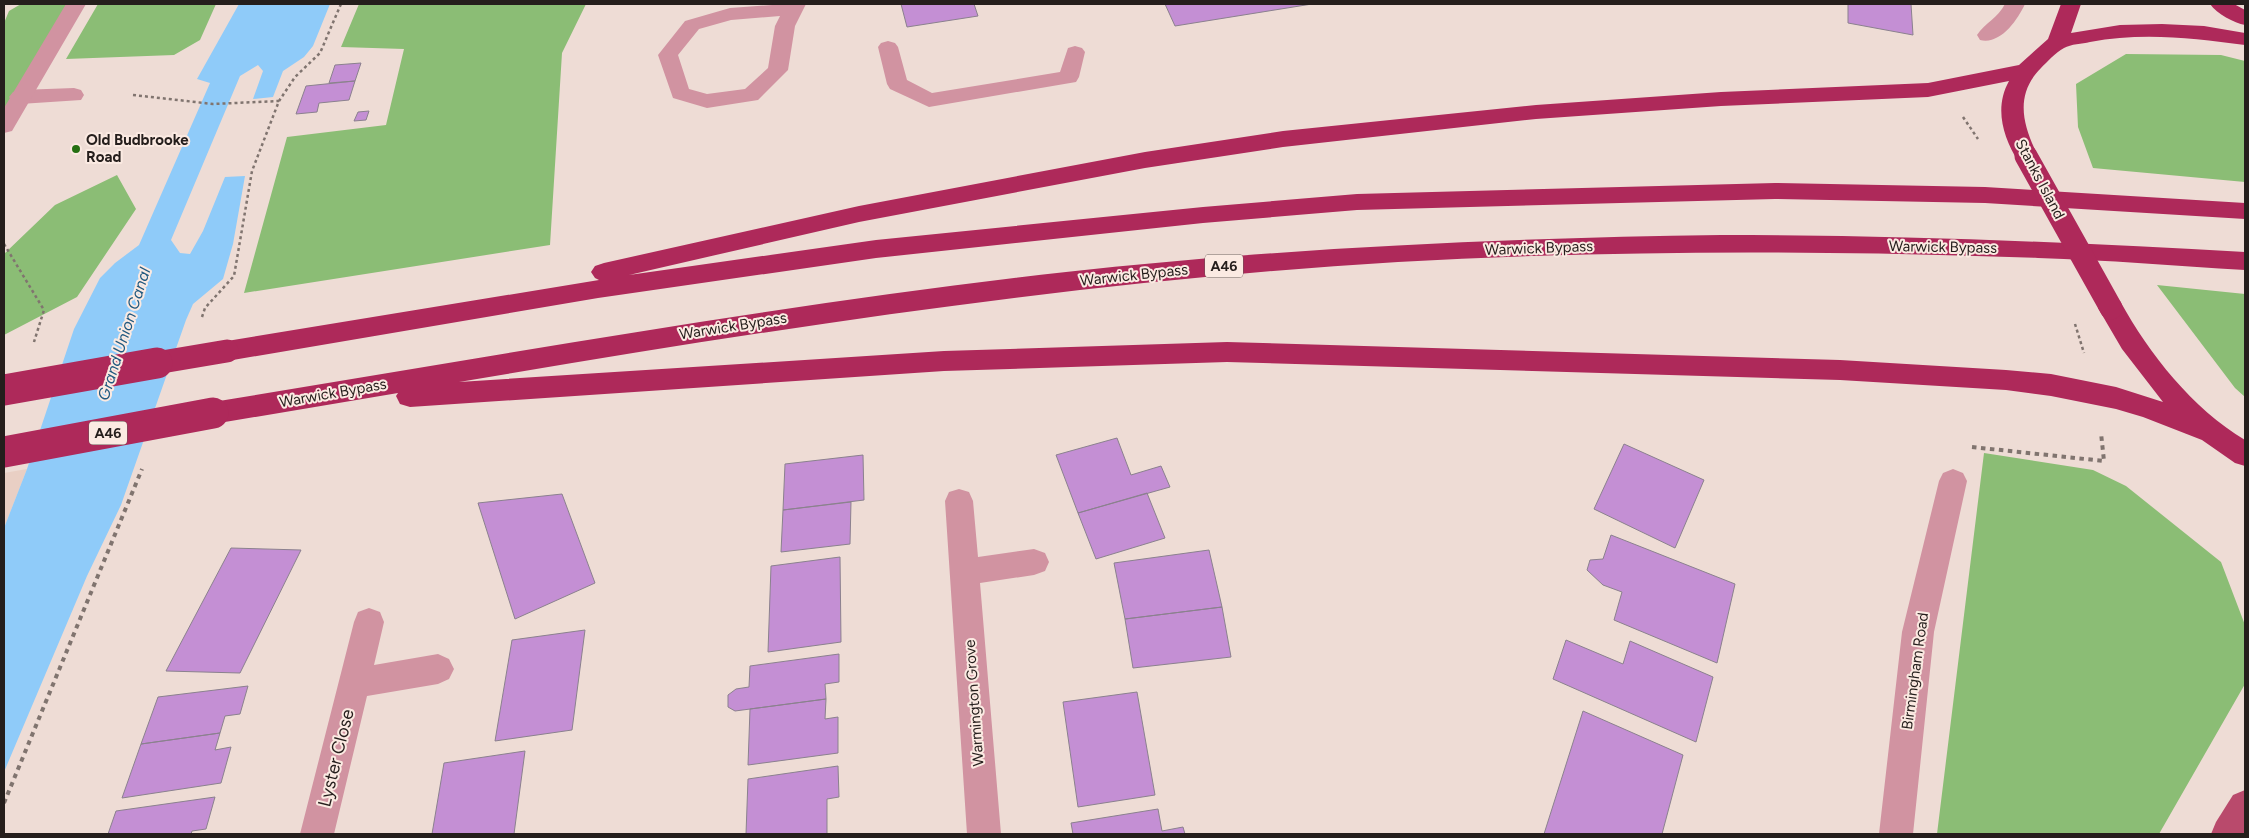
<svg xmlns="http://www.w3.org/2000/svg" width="2249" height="838" font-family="Figtree,sans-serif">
<rect width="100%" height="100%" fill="#eedcd5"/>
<!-- built -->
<path fill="#e9cfc4" d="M27,469L4,528V473Z"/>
<!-- forest -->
<path fill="#8bbd75" d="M21,4H69L4,111V23L9,11Z
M98,4H216L200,40L174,55L66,59Z
M359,4H586L562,53L550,245L244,293L287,137L386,125L404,49L341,47Z
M2126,54L2221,55L2245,61V182L2093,168L2078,127L2076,84Z
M117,175L136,209L77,297L4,335V254L55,205Z
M2157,285L2245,294V397L2235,388Z
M1984,453L2093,470L2126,486L2221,562L2245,625V684L2159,834H1937Z"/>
<!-- water -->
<path fill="#8fcbf9" d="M239,4H330L313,46L304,57L283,71L273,97L253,99L263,71L258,65L240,76L171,240L180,253L190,254L203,231L225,177L245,176L233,244L223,279L193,304L186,320L121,505L87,576L4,772V528L27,469L74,329L100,278L115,263L139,245L210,83L197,79Z"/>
<!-- building -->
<path fill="#c48fd4" stroke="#8b818e" d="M901,4H974L978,16L907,27Z
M1165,4H1312L1175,26Z
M1848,4H1911L1913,35L1848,23Z
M361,63L355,81L329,83L335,65Z
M355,81L349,100L319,103L317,112L296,114L306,86Z
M369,111L366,120L354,121L358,112Z
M1117,438L1131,475L1161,466L1170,487L1078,513L1056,455Z
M1624,444L1704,480L1675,548L1594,509Z
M863,455L864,500L783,510L785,464Z
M1147,493L1165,538L1096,559L1078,513Z
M562,494L595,583L515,619L478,503Z
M851,502L850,544L781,552L783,510Z
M1611,535L1735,584L1717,663L1614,620L1622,592L1603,585L1587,570L1590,560L1603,559Z
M231,548L301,550L240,673L166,671Z
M1209,550L1222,607L1125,619L1114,563Z
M840,557L841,642L768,652L771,566Z
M1222,607L1231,657L1133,668L1125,619Z
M585,630L572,730L495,741L512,640Z
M1566,640L1623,664L1630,641L1713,677L1696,742L1553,679Z
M839,654V682L825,684L826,699L735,711L728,707V695L736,689L749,687L750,666Z
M248,686L240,714L225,716L220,733L141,744L158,697Z
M1137,692L1155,795L1078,807L1063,702Z
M826,699L825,719L838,717V753L748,765L750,709Z
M1583,711L1683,755L1662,834H1544Z
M220,733L215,750L231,747L221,783L122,798L141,744Z
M525,751L514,834H432L444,763Z
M838,766L839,797L827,799V834H746L748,779Z
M215,797L206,829L192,831L191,834H108L116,811Z
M1158,809L1162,831L1183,827L1185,834H1073L1071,823Z"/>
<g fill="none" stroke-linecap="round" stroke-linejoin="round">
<!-- path-far1 -->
<path stroke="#80746f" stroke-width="2.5" stroke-dasharray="3 3" stroke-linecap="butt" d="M133,95L213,104L279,101
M1963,117L1978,139
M4,244L44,310L34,342
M202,317L205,308L234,276L252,171L279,101L295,77L320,53L341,4
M2075,324L2084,353"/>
<!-- path -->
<path stroke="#80746f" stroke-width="4" stroke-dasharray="4.5 4.5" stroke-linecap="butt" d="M1972,447L2104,461L2101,433
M4,803L142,469"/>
<!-- lane -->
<path fill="#d193a1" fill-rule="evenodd" d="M786,4H806L795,26L788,70L758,100L707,108L673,98L658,55L685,21L730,8ZM780,16L775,26L768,68L745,89L707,94L689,89L678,55L699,29L731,20Z
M888,41L895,43L898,47L907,80L932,93L1060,72L1068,48L1075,46L1082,48L1085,52L1079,77L1076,82L929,107L890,89L887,84L878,47L881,43Z
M74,88L81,90L84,95L81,100L20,104L13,102L9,97L13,92L20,90Z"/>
<!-- street -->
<path fill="#d193a1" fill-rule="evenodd" d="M66,4H86L12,131L4,133V108Z
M2005,4H2025C2017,21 2000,45 1980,40L1977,35C1985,23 1998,18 2005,4Z
M1953,469L1963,473L1967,481L1934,632L1913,834H1879L1902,632L1939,481L1943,473Z
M959,489L969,492L973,501L978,557L1034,549L1045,553L1049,562L1045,571L1034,575L980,583L1001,834H967L945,501L949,492Z
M369,608L380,612L384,622L374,665L438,654L449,659L454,669L449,679L438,684L367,696L334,834H300L354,622L358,612Z"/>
<!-- primary -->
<path fill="#b94a6c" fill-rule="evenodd" d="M2245,790V834H2211L2216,822L2233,795Z"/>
<!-- highway -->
<path fill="#ae295a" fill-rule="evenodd" d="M2061,4H2081L2071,33L2120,25L2162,24L2204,26L2245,33V45C2193,38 2142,32 2090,42C2082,44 2071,44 2064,48C2055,53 2048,61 2041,68C2014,95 2023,126 2038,156L2034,161L2026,164L2018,161C2003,137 1994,108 2009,81L1928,97L1721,106L1536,119L1283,147L1145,168L859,222L629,275L876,240L1203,207L1357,194L1775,183L1985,187L2245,203V219L1985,203L1775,199L1357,210L1203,223L876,258L598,298L227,361L218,358L214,351L218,344L227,341L599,280L595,278L591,272L595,266L604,263L859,206L1145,152L1283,131L1536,105L1721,92L1928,83L2019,65L2048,39Z
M2210,4H2234L2245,10V25C2234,23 2217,14 2210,4Z
M1721,235C1896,235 2070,242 2245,252V270C2176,266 2107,260 2038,258C1825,250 1611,250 1398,262C1082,281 771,329 459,382L944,351L1227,342L1840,360L2006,370L2051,374L2116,387L2163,402L2122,349L2098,308L2102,301L2111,298L2120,301C2150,355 2192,408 2245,440V466L2235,463L2202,440L2143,417L2116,409L2051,396L2006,390L1840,380L1227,362L944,371L410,407L400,404L396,396L398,393L213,424L203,421L199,413L203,405L213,402C497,356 780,304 1066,272C1283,248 1502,238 1721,235Z"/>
<!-- highway-bridge-far1 -->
<path stroke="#ae295a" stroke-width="23" d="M2026,156L2111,308
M150,364L227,351"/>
<!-- highway-bridge -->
<path stroke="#ae295a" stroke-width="31" d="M4,390L157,363
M4,452L213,413"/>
</g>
<!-- markers -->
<circle fill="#256f12" stroke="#fbeae2" stroke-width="2" cx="76" cy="149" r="5"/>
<g text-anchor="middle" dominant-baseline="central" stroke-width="4" stroke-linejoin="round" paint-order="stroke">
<!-- shield labels -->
<g fill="#fbeae2" stroke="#655b57" stroke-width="1">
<rect x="1205" y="254.5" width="38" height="23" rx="4"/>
<rect x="89" y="421.5" width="38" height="23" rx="4"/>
</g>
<g font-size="14" font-weight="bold" fill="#251e1c">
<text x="1224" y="266">A46</text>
<text x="108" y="433">A46</text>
</g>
<!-- poi labels -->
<g font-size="15" font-weight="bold" fill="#251e1c" stroke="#fbeae2" text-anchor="start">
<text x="86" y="140">Old Budbrooke<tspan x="86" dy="17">Road</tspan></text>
</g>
<!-- street labels -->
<g font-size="15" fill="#251e1c" stroke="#fbeae2">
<text transform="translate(2040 179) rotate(62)">Stanks Island</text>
<text transform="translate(1943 247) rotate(1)">Warwick Bypass</text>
<text transform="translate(1539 248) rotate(-2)">Warwick Bypass</text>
<text transform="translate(1134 275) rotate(-6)">Warwick Bypass</text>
<text transform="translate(733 326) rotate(-9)">Warwick Bypass</text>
<text transform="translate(333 393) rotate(-10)">Warwick Bypass</text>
<text transform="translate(1915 671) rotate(-82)">Birmingham Road</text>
<text transform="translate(974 703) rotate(-94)">Warmington Grove</text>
</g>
<!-- water labels -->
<g font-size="16" font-style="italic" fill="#21597f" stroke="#fbeae2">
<text transform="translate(124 334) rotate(-72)">Grand Union Canal</text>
</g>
<!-- near-street labels -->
<g font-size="18" fill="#251e1c" stroke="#fbeae2">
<text transform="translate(336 758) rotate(-76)">Lyster Close</text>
</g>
</g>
<!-- border -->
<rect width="2249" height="838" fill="none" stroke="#251e1c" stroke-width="10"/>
</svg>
